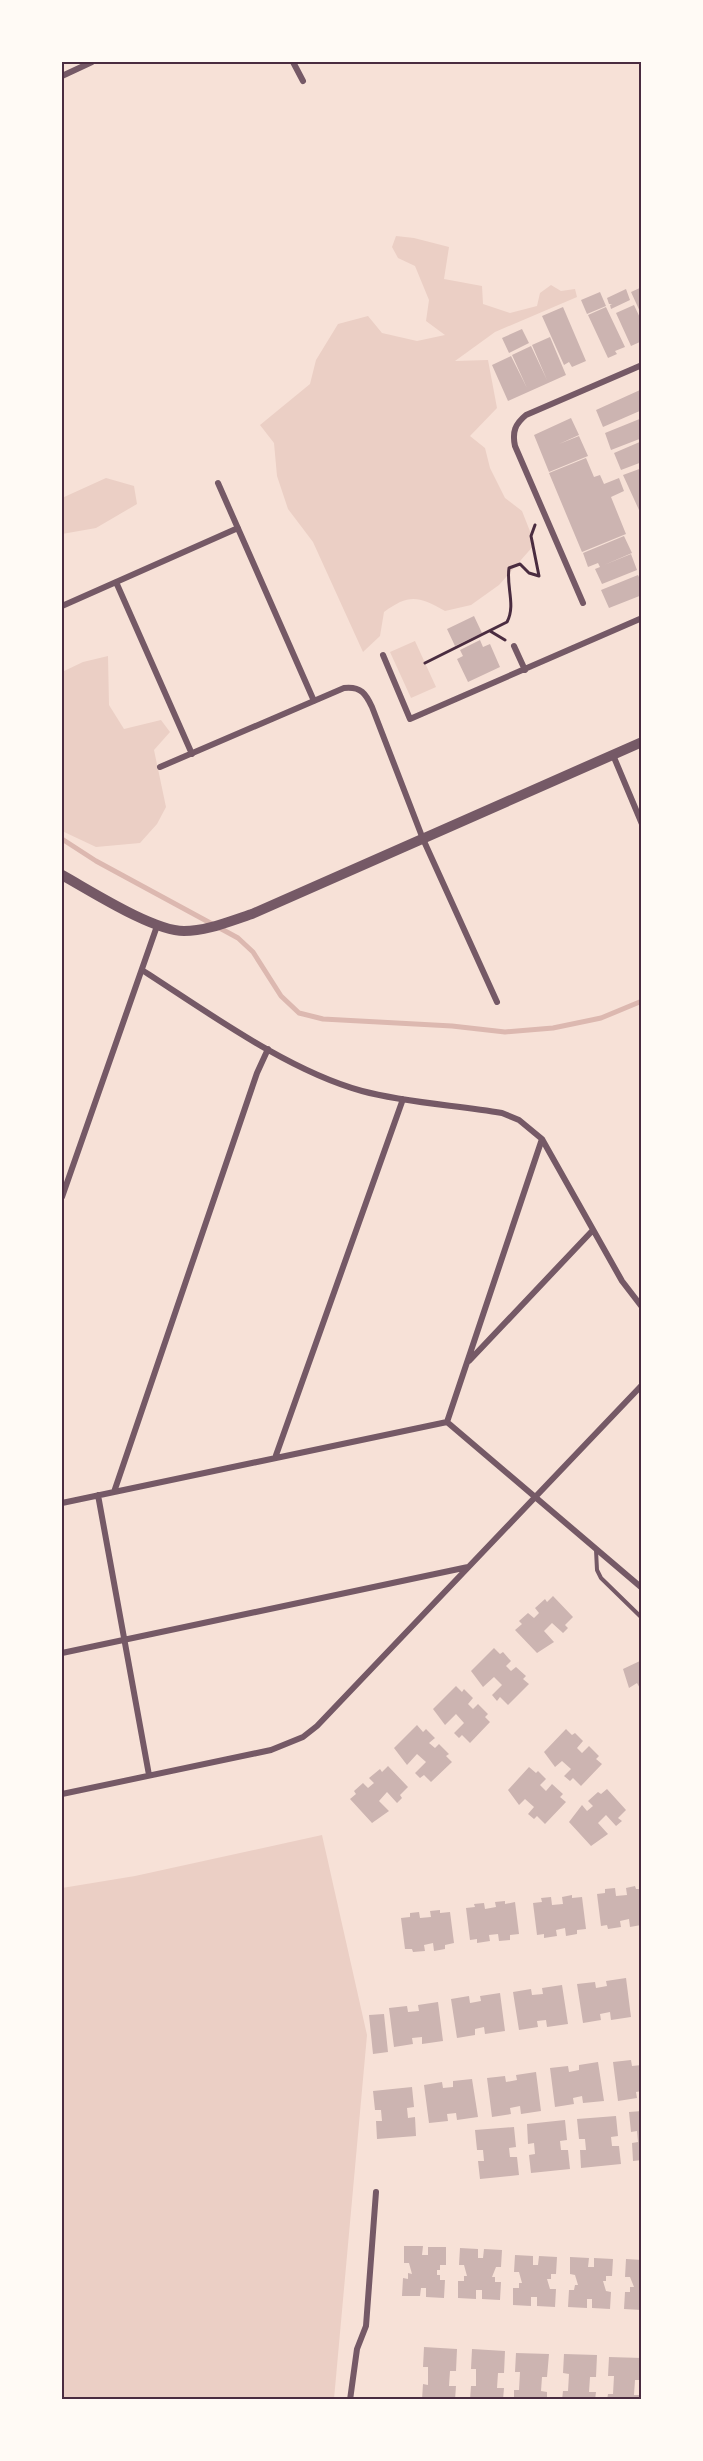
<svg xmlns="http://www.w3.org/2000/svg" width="703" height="2461" font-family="Jost,sans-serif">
<rect width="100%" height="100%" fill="#f7e1d7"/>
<!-- green -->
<path fill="#ebcfc5" d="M396,236L414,238L449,247L444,279L482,286L483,304L510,313L537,306L540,293L551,285L561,291L575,289L577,297L495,332L455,361L488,360L497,408L470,436L485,448L490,468L505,498L522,511L535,544L499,585L471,605L445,611C418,596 409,594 384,612L380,636L363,652L313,542L288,509L277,476L274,443L260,425L310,384L316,360L338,324L368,316L382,333L417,341L445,335L426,321L429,300L415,266L398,258L392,247Z
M106,478L134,486L137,504L96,528L62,534V498Z
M415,641L436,687L411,698L390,652Z
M108,656L109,705L124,729L161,720L170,732L154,750L166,807L157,824L140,843L96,847L62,831V672L83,662Z
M322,1835L367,2035L334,2399H62V1888L135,1876Z"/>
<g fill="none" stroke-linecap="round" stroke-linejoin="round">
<!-- stream -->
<path stroke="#dcb8b0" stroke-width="5" d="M62,839L96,861L238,938L253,952L281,996L299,1013L323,1019L452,1026L505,1032L553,1028L601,1018L642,1001"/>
</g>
<!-- building -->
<path fill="#ccb4b1" d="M642,287V316L631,292Z
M626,289L630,300L611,309L610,305L612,304H609L607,298Z
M600,292L606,306L587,314L581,300Z
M634,305L642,322V341L631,346L616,313Z
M563,307L586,361L572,367L569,362L564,365L542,316Z
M606,307L625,347L615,351L617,354L608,358L588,315Z
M522,329L529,343L509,353L502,338Z
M550,337L566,375L508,401L492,365L511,356L527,388L512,355L531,346L547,380L532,345Z
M640,390L642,410L603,427L596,410Z
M571,418L579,435L559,444L579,436L588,456L549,472L534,435Z
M642,418V438L611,450L605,433Z
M642,441V462L621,470L614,453Z
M586,458L594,477L600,475L604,484L619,478L624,491L611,497L626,534L582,552L549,473Z
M642,468V509L639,510L623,475Z
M624,536L632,553L604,565L631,554L637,570L602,584L595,569L600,567L598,563L588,567L583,553Z
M638,575L642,583V595L609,608L601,590Z
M474,616L482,633L455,646L447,629Z
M480,640L483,647L490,644L500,667L468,682L457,659L463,656L460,650Z
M553,1596L573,1617L565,1625L568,1628L563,1633L552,1623L544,1631L554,1642L537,1653L515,1630L522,1624L519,1621L528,1613L534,1618L539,1613L535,1608L545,1599L547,1602Z
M494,1648L500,1654L503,1652L511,1661L506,1666L511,1671L516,1667L526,1676L523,1679L529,1684L508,1705L500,1697L497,1701L492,1695L502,1685L494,1677L483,1687L471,1671Z
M642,1660V1692L637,1683L629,1688L623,1669Z
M456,1686L462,1692L464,1689L473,1698L468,1704L473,1709L478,1704L488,1714L485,1717L490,1722L470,1743L462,1735L459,1738L454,1733L464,1723L456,1714L445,1725L433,1709Z
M417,1725L423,1732L426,1729L435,1738L429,1743L435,1748L439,1744L449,1754L446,1756L452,1762L431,1782L424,1775L420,1778L415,1773L426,1762L417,1754L407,1765L394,1748Z
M566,1729L572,1735L575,1733L583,1741L577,1748L582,1753L589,1746L599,1756L596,1759L602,1764L581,1786L573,1778L570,1781L564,1776L571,1769L562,1761L555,1767L544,1752Z
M388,1766L408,1787L400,1795L402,1798L397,1803L387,1792L379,1801L389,1811L372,1823L350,1799L356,1794L354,1791L363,1783L368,1788L374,1783L369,1778L380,1769L382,1772Z
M529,1767L536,1773L538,1771L546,1779L540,1785L546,1791L552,1784L563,1794L560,1797L566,1802L545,1824L537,1816L534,1819L528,1814L534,1807L525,1799L519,1805L508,1790Z
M607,1789L626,1810L618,1818L622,1821L616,1826L606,1815L598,1823L608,1834L591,1846L569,1822L582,1805L587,1811L593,1806L588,1801L598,1792L601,1794Z
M635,1886L636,1889H642L641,1925L630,1927L629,1919L620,1921L621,1927L608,1929L607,1925L601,1926L597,1894L605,1893V1889L615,1888L616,1896L627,1895L626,1888Z
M572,1895V1898L582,1897L586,1929L577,1930V1934L566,1936L565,1928L556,1930L557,1936L544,1938V1934L537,1935L533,1903L542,1902L541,1898L551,1897L552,1905L563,1904L562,1897Z
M505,1901V1904L515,1902L519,1934L510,1935V1940L499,1941L498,1934L489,1935L490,1941L477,1943V1939L470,1940L466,1908L475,1907L474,1904L484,1903L485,1909L496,1907L495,1902Z
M440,1910V1913L450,1912L454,1943L445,1945V1949L434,1951L433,1943L424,1945L425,1951L413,1952L412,1949H405L401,1918L410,1917V1913L419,1912L420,1918L431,1917L430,1911Z
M626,1978L631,2017L611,2020L610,2012L600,2014L601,2020L583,2023L577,1984L595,1982L596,1988L607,1986L606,1981Z
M562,1985L568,2024L547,2027L546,2020L537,2021L538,2027L519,2030L513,1992L531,1989L532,1995L543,1994L542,1988Z
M500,1993L505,2031L485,2034L484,2027L475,2029V2035L457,2038L451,1999L469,1996L470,2003L481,2001L480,1996Z
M438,2002L443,2041L422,2044V2037L412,2038L413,2044L394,2047L389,2008L407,2006L408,2012L419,2011L418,2005Z
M384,2014L388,2052L373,2054L369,2015Z
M631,2060L632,2066L642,2065V2091L636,2092L637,2098L618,2101L613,2062Z
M598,2062L604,2101L583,2103L582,2096L573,2098L574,2104L555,2107L550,2068L568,2066L569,2072L579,2070V2065Z
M536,2072L541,2111L521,2114L520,2106L510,2108L511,2114L492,2117L487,2078L505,2076L506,2082L517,2080L516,2075Z
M472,2079L478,2117L457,2120L456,2113L447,2114L448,2121L429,2123L424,2085L442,2082L443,2088L453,2087V2081Z
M412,2087L414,2107L407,2108L408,2118L415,2117L416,2136L377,2139L376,2121H382L381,2110H375L373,2091Z
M642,2111V2160L633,2161L632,2143L638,2142L637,2131L631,2132L629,2112Z
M616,2116L618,2136L611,2137L612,2146H619L621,2164L581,2168L580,2150H586L585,2139H579L577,2119Z
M565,2120L567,2140L560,2141L561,2150H568L570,2169L531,2173L529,2155L535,2154L534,2143L528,2144L527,2124Z
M514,2127L516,2147L509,2148L510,2157H517L519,2175L480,2179L478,2161H484L483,2150H477L475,2130Z
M404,2246H423L422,2255H428V2247H446V2265H440V2270H437V2275H440V2280H445L444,2298L426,2297V2288H421L420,2296H402L403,2278L408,2279V2273L412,2274L409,2263H404Z
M460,2248L478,2249V2258H483L484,2249L502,2250L501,2267H496L492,2277H495V2282H501L500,2300L482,2299V2290H476V2299L458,2298V2281H464V2276H467L464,2265H459Z
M515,2255L533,2256V2265H538L539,2256L557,2257L556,2274H551V2279H547L550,2289H556L555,2307L537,2306V2297H531V2306L513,2305V2288H519V2283H522L519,2272H514Z
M570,2257L589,2258L588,2267H594V2258L613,2259L612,2276H606V2281H603L606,2291L611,2292L610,2309L592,2308V2299H587V2308L568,2307L569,2290H574L575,2285H578L575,2275L570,2274Z
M626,2259L642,2260V2310L624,2309L625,2292H630V2287H634L630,2277H625Z
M424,2347L457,2349L456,2371H450L449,2386H456L455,2400H422L423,2384L428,2385V2367H423Z
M472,2349L505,2351L504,2373H498L497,2388H504L503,2400H470L471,2386H476V2369H471Z
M516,2353L549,2354L547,2377H542L541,2391L547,2392V2400H514V2390H519L520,2372H515Z
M564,2354L597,2355L596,2377H590L589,2392H596L595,2400H562L563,2391H568L569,2374L563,2373Z
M609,2357L642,2358L641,2380H635L634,2395H641V2400H607L608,2394H613L614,2376H608Z"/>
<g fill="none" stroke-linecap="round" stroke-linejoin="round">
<!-- path -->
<path stroke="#4a2c40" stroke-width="3" d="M490,631L505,640
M425,663L507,622C516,605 506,587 509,568L520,564L529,573L539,576L531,536L535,525"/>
<!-- service -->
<path stroke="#755966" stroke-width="4" d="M596,1550L597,1570L601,1578L642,1618"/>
<!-- minor -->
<path stroke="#755966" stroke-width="6" d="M293,62L303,81
M62,76L92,62
M218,483L314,701
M116,582L192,754
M583,603L515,446C512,432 515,424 526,415L642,365
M62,606L238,528
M514,646L525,670
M383,655L410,719L642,618
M613,755L642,824
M160,767L344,688C361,686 366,694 372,707L423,839L497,1002
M142,970C206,1011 288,1071 362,1091C407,1103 455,1105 502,1113L519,1120L542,1139L622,1281L642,1307
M62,1197L157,926
M469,1361L593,1230
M447,1422L542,1139
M447,1422L642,1588
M275,1458L403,1099
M114,1492L257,1073L268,1049
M98,1495L149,1775
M62,1503L447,1422
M62,1653L468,1567
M62,1794L271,1750L303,1737L317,1726L642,1385
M350,2400L357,2349L366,2326L376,2192"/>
<!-- tertiary -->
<path stroke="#755966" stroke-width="10" d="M62,875C91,891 153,931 184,931C207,931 230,921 252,914L642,742"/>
</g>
<!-- border -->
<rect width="703" height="2461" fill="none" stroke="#fffaf5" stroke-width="126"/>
<rect x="63" y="63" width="577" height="2335" fill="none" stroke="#4a2c40" stroke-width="2"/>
</svg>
